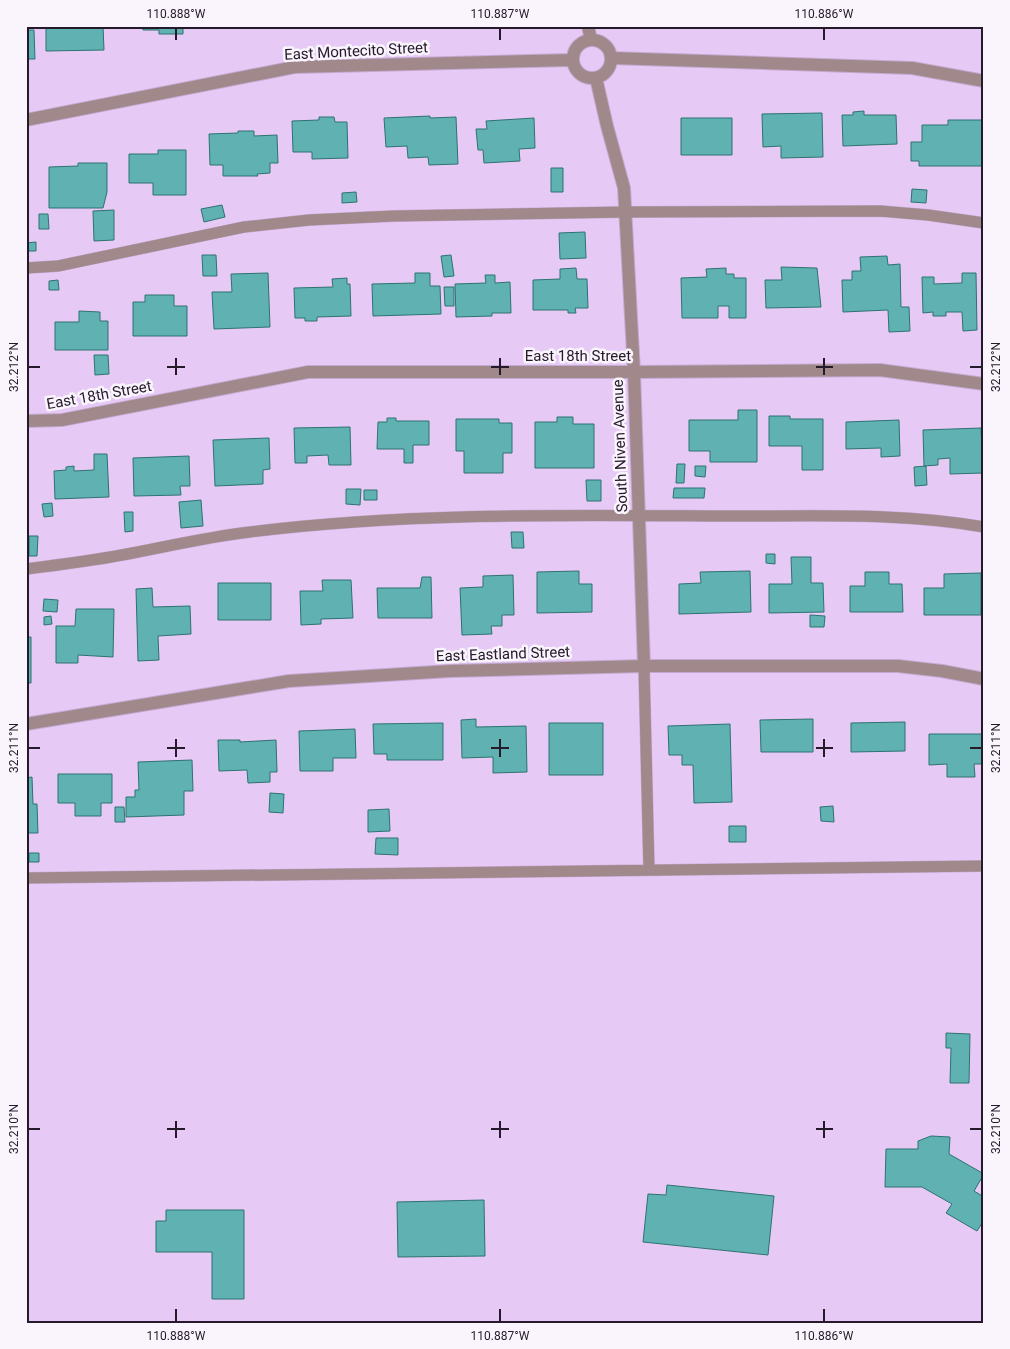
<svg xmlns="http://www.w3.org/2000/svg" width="1010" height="1349" font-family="Roboto,sans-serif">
<rect width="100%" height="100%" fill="#e6c9f5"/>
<!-- building -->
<path fill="#5fb2b1" stroke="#2e7271" d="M46,26H103L104,50L46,51Z
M142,26H183V34H159V30H143Z
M26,30H34L35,59H26Z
M864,111V115H896L897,144L843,146L842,115H853V112Z
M822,113L823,157L781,158V146L763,147L762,114Z
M430,116V118L456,117L458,164L429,165L428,157L408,158L407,146L386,147L384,118Z
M319,117H334L335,122H347L348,158L312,159V152H293L292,121L319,120Z
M534,118L535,148L519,149L520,161L484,163L483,150H478L476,129H487L486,121Z
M681,118H732V155H681Z
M948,120H984V166H919V161H911V142H922V125H948Z
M238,131H254V136L277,135L278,163H270V173L257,174L258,176H223V165H210L209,134L238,133Z
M158,150H186V195H153V183H129V154H158Z
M78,163H107V192L103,208H49V167L78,166Z
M551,168H563V192H551Z
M912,189L927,190L926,203L911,202Z
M356,192L357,202L342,203V193Z
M222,205L225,217L204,222L201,209Z
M114,210V240L94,241L93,211Z
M39,214H48L49,229H39Z
M585,232L586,258L560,259L559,233Z
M36,242V251H26V243Z
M202,255H216L217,276H203Z
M451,255L454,276L444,277L441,256Z
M887,256L888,265L900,264L901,307H909L910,331L889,332L888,310L843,312L842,280H852V271H861L860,257Z
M781,267L817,268L821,307L766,308L765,280H782Z
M576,268L577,279H587L588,308H575L576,313H568V310H533V280L560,279V269Z
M726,268V274H734V278H746V318H729V306H718V318H682L681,278L707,277L706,269Z
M268,273L270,327L214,329L212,292H232L231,274Z
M415,273H430V286H440L441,314L373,316L372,284L415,283Z
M962,273H976L977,330L963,331L962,312H946V316H933V312L923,313L922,277H934V284L962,283Z
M485,275H495V283L510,282L511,313H492V316L456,317L455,284L486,283Z
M347,278V284H350L351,316L317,317V321H305V318H295L294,288L333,287L332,279Z
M58,280L59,290H49V281Z
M444,287H454V306H445Z
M145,295H174V306H187V336H133V302H145Z
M79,311L100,312V321H108V350H55V322H79Z
M94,355H108L109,374L95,375Z
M738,410H757V462H710V451H689V420H738Z
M769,416H790V419H823V470H802V446H769Z
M557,417H573V424H594V468H535V422H557Z
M387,418H396V421H429V445H413V463H404V449H377L378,422H387Z
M456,419H499V423H512V453H503V473H464V451H456Z
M899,420L900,456L881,457V448L846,449V422Z
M350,427L351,465H329L328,455L307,456V463H295L294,428Z
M981,428L983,473L950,474V458L938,459V465L924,466L923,430Z
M269,438L270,469L263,470V484L215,486L213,440Z
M94,454H107L109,497L55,499L54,471L66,470V467L74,466V471L94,470Z
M189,456L190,486H180L181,495L134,496L133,458Z
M677,464H685L684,483H676Z
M695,466H706L705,477L695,476Z
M926,466L927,485L915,486L914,467Z
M586,480H601V501H587Z
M674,488H705L704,498H673Z
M346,489H361L360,505L346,504Z
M364,490H377V500H364Z
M201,500L203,526L181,528L179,502Z
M52,503L53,516L44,517L42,504Z
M124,512H133V531L125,532Z
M511,532H523L524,548H512Z
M29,536H38L37,556H29Z
M766,554H775V564L766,563Z
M791,557H811V583H823L824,612L769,613V584H792Z
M579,571V584H592V612L537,613V572Z
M750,571L751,612L679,614V584L701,583L700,572Z
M865,572H889V584H902L903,612H850V586H865Z
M981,573V615H924V588H944V574Z
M513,575L514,615H502V626H491L492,634L462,635L460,588L483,587V576Z
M422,577H431L432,618H378L377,588H420Z
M322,580H351L353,618L321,619V624L301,625L300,591H323Z
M218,583H271V620H218Z
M152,588L153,607L190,606L191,634L158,636L159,660L138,661L136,589Z
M44,599L58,600L57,612L43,611Z
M76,609H114L113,657L78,655V663H56V626H75Z
M810,615L825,616L824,627H810Z
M51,616L52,624L44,625V617Z
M26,637H31V683H26Z
M476,719V727L526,726L527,772L493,773V757L462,758L461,720Z
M813,719V752H761L760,720Z
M905,722V751L851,752V723Z
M443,723V760H387V754H374L373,724Z
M549,723H603V775H549Z
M730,724L732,802L694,803L693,765H682V755H669L668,726Z
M355,729L356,758H333V771H300L299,731Z
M929,734H984V764H974L975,777H947V764L929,765Z
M218,740H240V742L276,740L277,772H270V782L248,783L247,770L219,771Z
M192,760L193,791H184V815L126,817V797H135V790H139L138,762Z
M58,774H112V803H101V816H75V803H58Z
M32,777L33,804H37L38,833H26V778Z
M270,793L284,794L283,813L269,812Z
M833,806L834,822L821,821L820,807Z
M115,807H124L125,822H115Z
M389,809L390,831L368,832V810Z
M729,826H746V842H729Z
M376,838H398V855L375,854Z
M29,853H39V862H29Z
M946,1033L970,1034L969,1083H950L951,1048H946Z
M931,1136L950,1137L949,1154L984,1174L974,1191L984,1197V1220L977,1231L946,1213L952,1204L922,1187H885L886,1149H918V1141Z
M667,1185L774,1196L768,1255L643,1242L648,1194L666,1195Z
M484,1200L485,1256L398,1257L397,1202Z
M166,1210H244V1299H212V1252H156V1221H166Z"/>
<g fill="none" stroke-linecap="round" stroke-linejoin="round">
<!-- lane casing -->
<g stroke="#c3aad0" stroke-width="12">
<path id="lane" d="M26,268L58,266L244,227L309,220L394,216L626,212L880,211L928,215L984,223
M26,569C58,565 90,561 122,555C165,547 207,537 250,532C402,513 556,515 709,516C800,517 894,511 984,527
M644,666L649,870
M26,878L984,866"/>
</g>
<!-- street casing -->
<g stroke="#c3aad0" stroke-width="14">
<path id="street" d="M588,26L591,40
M573 59a19 19 0 1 1 38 0a19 19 0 1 1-38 0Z
M611,58L912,68L984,81
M596,78L607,126L624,188L634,372L644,666
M26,120L295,67L572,60
M26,421L62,420L308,372H634L880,370L984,384
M26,724L289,681L450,671L644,666H898L942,671L984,679"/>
</g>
<!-- lane -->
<use href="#lane" stroke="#a1888a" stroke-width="11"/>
<!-- street -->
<use href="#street" stroke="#a1888a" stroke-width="12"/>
</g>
<!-- ticks -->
<path fill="none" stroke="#251a2a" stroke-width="2" d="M176,28V40M500,28V40M824,28V40M176,358V375M500,358V375M824,358V375M28,367H40M167,367H185M491,367H509M816,367H833M970,367H982M176,739V757M500,739V757M824,739V757M28,748H40M167,748H185M491,748H509M816,748H833M970,748H982M176,1121V1138M500,1121V1138M824,1121V1138M28,1129H40M167,1129H185M491,1129H509M816,1129H833M970,1129H982M176,1309V1322M500,1309V1322M824,1309V1322"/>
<g text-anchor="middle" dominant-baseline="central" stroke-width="5" stroke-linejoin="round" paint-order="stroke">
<!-- street labels -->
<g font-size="15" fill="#251a2a" stroke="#faf4fd">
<text transform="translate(356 51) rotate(-3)">East Montecito Street</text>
<text x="578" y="356">East 18th Street</text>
<text transform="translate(99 395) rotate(-10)">East 18th Street</text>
<text transform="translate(620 446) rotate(-92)">South Niven Avenue</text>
<text transform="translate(503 654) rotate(-2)">East Eastland Street</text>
</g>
</g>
<!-- border -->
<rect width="1010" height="1349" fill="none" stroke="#faf4fd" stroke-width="55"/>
<rect x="28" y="28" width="954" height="1294" fill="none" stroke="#251a2a" stroke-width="2"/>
<g font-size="12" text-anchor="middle" fill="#251a2a">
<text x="176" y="18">110.888°W</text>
<text x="500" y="18">110.887°W</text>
<text x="824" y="18">110.886°W</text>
<text transform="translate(14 367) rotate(-90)" y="4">32.212°N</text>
<text transform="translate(996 367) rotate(-90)" y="4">32.212°N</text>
<text transform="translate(14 748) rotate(-90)" y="4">32.211°N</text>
<text transform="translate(996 748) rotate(-90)" y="4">32.211°N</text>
<text transform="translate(14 1129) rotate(-90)" y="4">32.210°N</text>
<text transform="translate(996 1129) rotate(-90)" y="4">32.210°N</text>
<text x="176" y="1340">110.888°W</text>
<text x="500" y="1340">110.887°W</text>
<text x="824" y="1340">110.886°W</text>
</g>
</svg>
